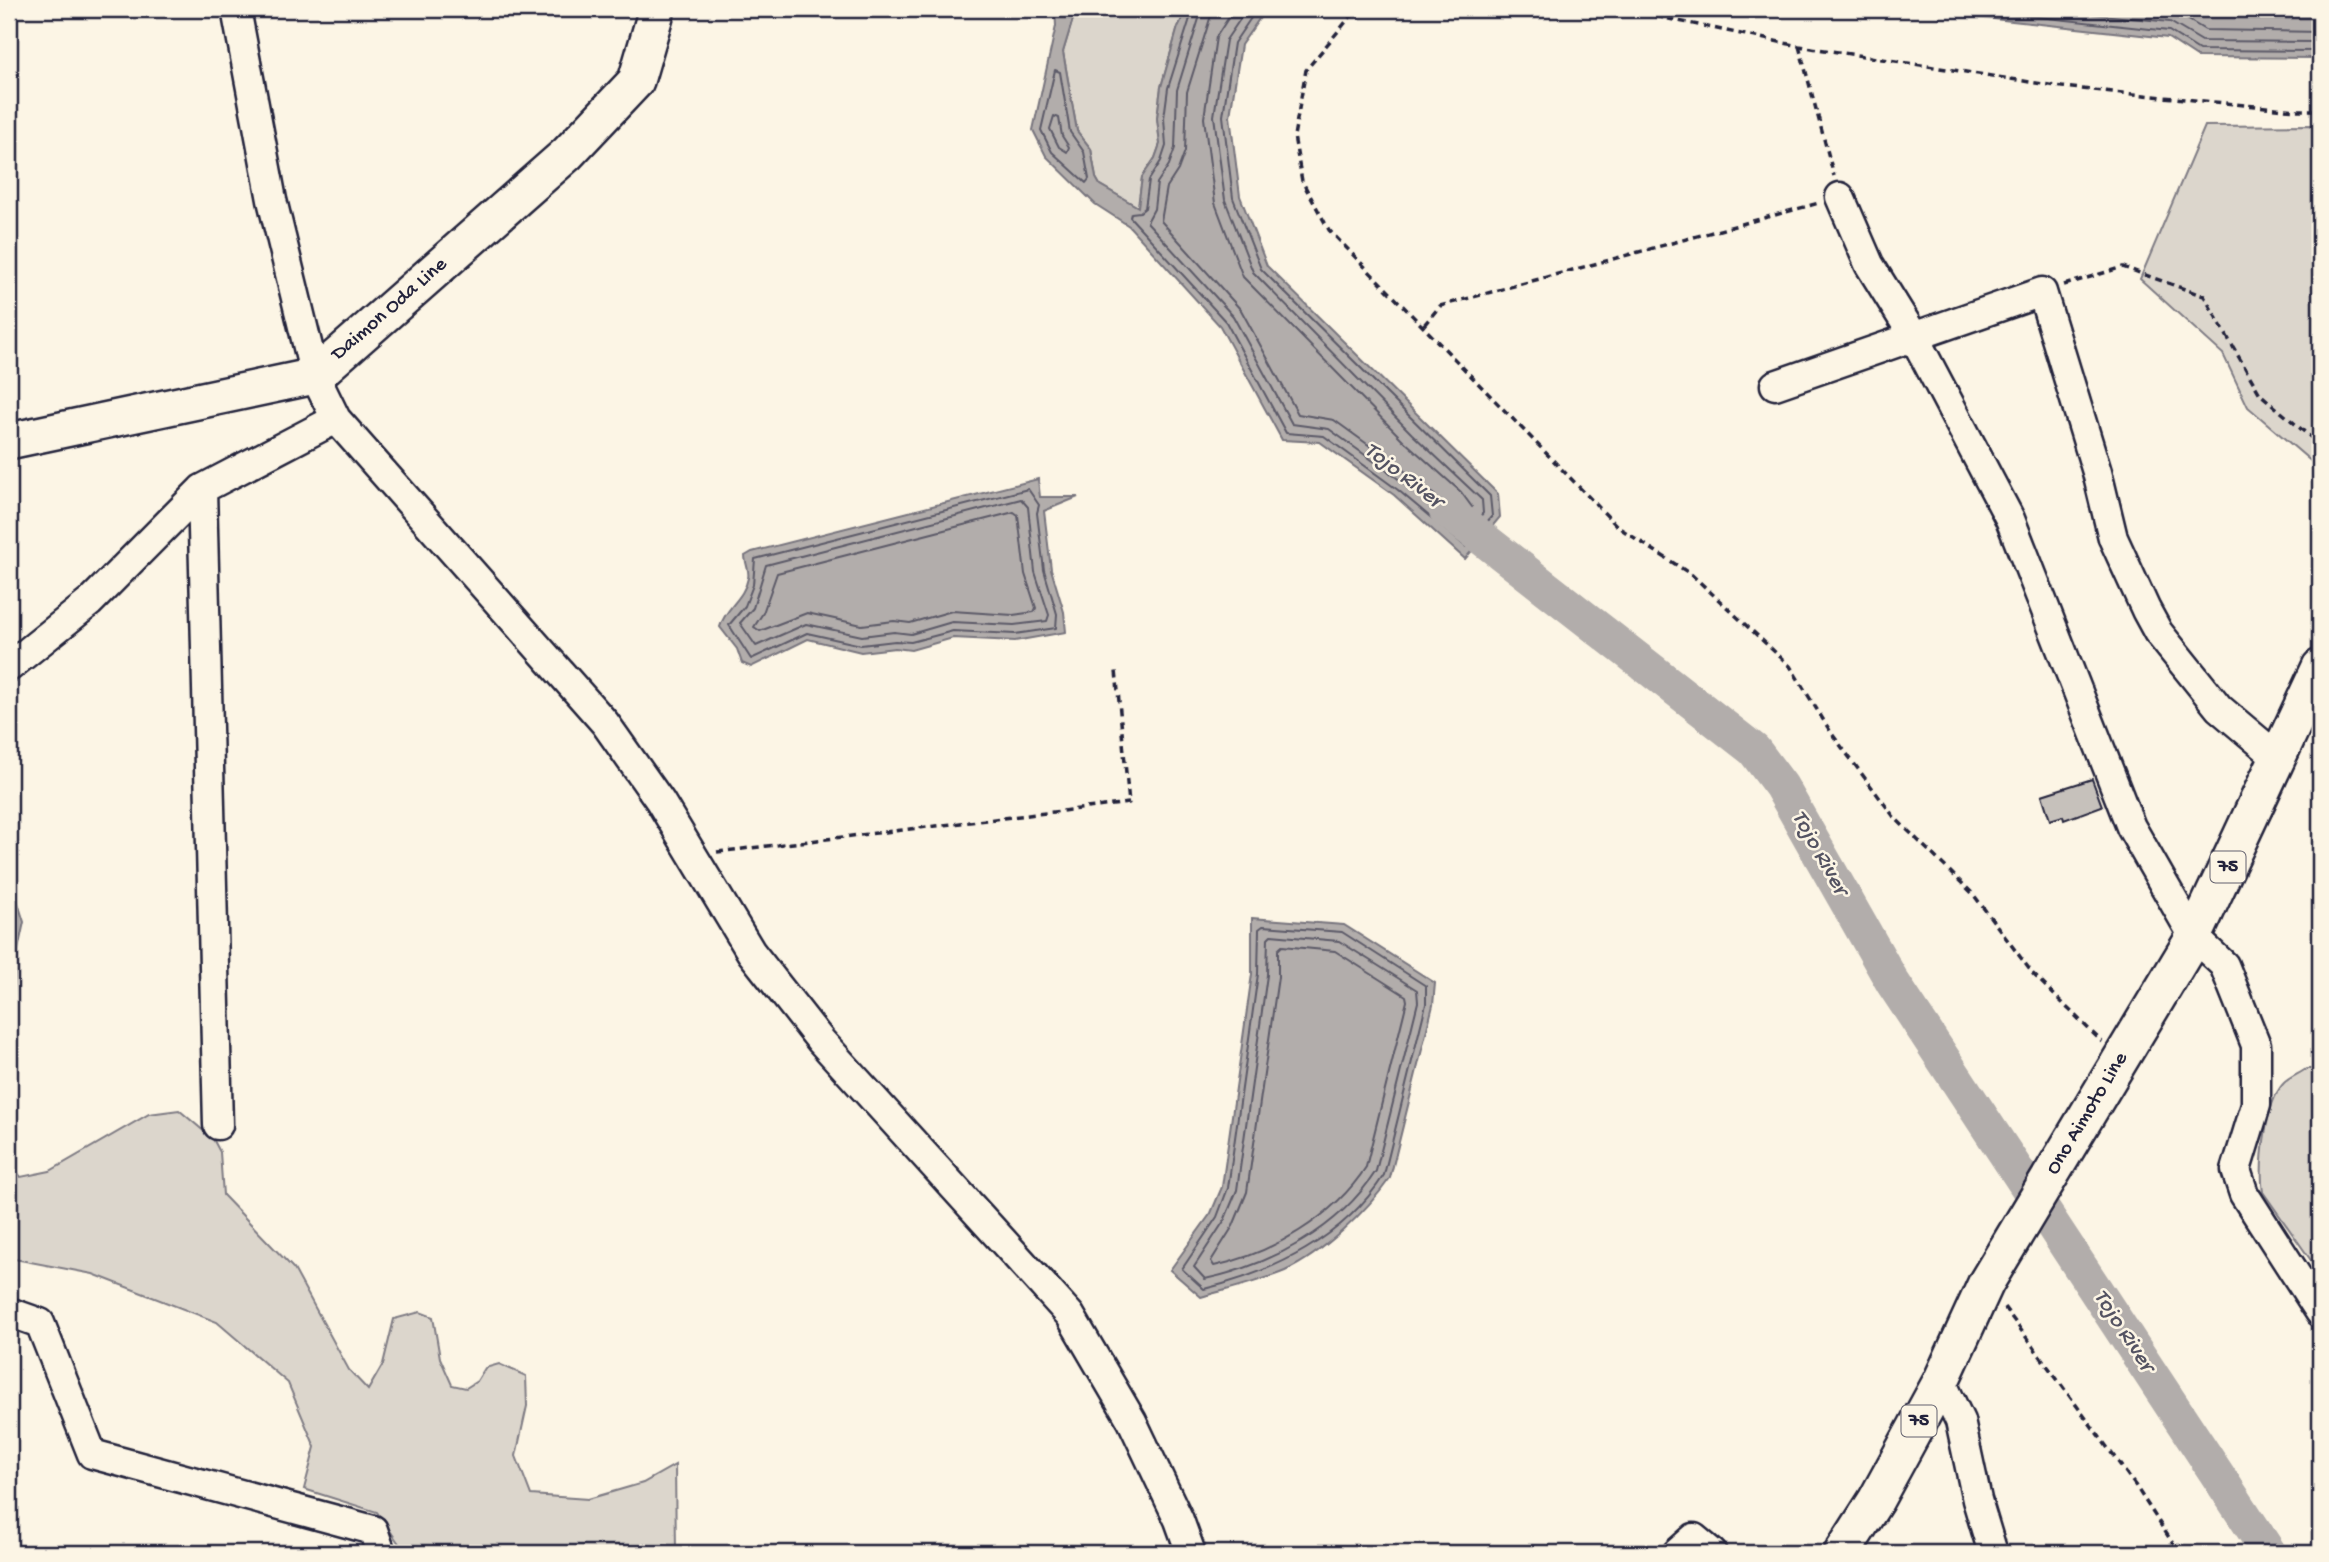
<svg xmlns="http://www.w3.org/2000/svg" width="2329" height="1562" font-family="'Gochi Hand',sans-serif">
<rect width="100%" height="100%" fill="#fcf5e5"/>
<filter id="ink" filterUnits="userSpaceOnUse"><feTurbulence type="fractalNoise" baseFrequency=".0143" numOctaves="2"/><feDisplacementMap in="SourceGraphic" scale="14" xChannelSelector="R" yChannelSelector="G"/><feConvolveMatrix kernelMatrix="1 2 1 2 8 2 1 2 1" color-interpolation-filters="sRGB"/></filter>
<g filter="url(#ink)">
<!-- green -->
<path fill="#dcd6cc" stroke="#7f7c84" stroke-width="2" d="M1076,9H1187L1178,27L1161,87L1157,118L1160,144L1155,158L1142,177L1138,207L1100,185L1096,178L1091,149L1077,131L1063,52Z
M2320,125V469L2248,407L2223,354L2140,279L2205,126Z
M2306,1069H2320V1269L2315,1266L2263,1192C2259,1166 2265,1104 2283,1084C2288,1078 2299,1074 2306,1069Z
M179,1110L213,1139L220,1152L223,1195L294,1269L349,1370L368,1390L383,1364L394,1319L420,1312L433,1317L440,1358L452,1385L466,1388L477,1381L485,1368L499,1364L526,1376L527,1406L516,1456L531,1495L588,1499L643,1483L675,1465L676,1553H415L402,1548L377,1512L304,1489L315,1447L288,1383L217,1322L93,1274L9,1258V1163L21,1177L50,1171L149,1114Z"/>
<!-- water -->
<path fill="#b2adab" stroke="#78757e" stroke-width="2" d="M1055,9H1076L1063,52L1077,131L1091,149L1096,178L1100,185L1138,207L1142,177L1155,158L1160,144L1157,118L1161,87L1178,27L1187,9H1266L1241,45L1230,116L1240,196L1267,266L1498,494L1500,517L1465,559L1394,495L1320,442L1282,440L1220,326L1129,226L1095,204L1046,156L1033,130L1056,26Z
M1931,9H2320V58L2197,57L2168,38L1966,16Z
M1038,479L1040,497H1078L1044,511L1051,569L1064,612L1066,632L1015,641L953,638L911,650L895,648L861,652L808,639L751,667L742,663L737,649L720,627C725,608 744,599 748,578C750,570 745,564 745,556L752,552Z
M11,828V881L24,922L16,959L13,1003L9,1015Z
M1252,918L1344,925L1435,983L1433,1005L1390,1178C1367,1211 1322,1254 1285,1271C1258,1282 1229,1289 1201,1297L1170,1270L1211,1213L1222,1187L1252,974Z"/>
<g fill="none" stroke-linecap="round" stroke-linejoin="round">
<!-- shore -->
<path stroke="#5c5a68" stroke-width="2" d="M1193,9L1168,88L1164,118L1166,146L1161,161L1149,180L1145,208L1140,212L1131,213L1130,217L1226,322L1286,433L1324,436L1398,490L1466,547L1492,516L1490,496L1261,269L1233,198L1223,116L1234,43L1257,9
M1202,9L1177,90L1175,148L1169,165L1157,183L1154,209L1147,222L1233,316L1292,424L1329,429L1404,483L1465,534L1483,513L1482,500L1412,434L1253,272L1225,200L1214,116L1226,40L1247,9
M1213,9L1187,92L1185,151L1178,170L1167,187L1161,221L1241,310L1298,414L1334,420L1410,475L1463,519L1472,507L1461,492L1404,441L1243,277L1215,203L1204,118L1216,37L1234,9
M1963,9L2169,31L2199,50L2320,51
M2043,9L2170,22L2202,41L2320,42
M2144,9L2177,13L2205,30L2320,32
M1055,70L1060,72L1070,132L1084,152L1089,179L1086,183L1052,152L1041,130Z
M1054,116L1059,118L1062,136L1069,147L1067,152L1059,147L1050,129Z
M1028,489L1039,505L1037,513L1044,570L1057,614L1056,628L1015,634L953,631L911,642L895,641L861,645L807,633L751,659L729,625L745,606L753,585L755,559Z
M1021,499L1028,507L1035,572L1049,615L1047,621L1014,625L952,622L911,634L894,632L862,636L806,624L756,646L740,623L753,608L766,565Z
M1014,512L1018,515L1025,574L1036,608L1034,612L1013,615L952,611L910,623L894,621L862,625L807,613L760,631L754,627L763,613L777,573Z
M1263,926L1342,932L1426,986V1004L1384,1175C1344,1238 1274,1272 1204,1289L1182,1269L1217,1217L1228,1188L1258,974L1259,929Z
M1271,935L1339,941L1417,990L1418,1002L1376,1171C1339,1229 1271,1265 1205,1279L1194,1267L1224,1221L1237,1190L1267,975L1268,938Z
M1282,946L1335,951L1406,996L1407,1001L1366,1167C1334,1217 1271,1254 1214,1266L1211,1261L1233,1226L1247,1192L1278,977V950Z"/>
<!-- river -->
<path stroke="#b2adab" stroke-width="35" d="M1446,510L1754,750L1781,786L1893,983L2269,1553"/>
</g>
<!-- building -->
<path fill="#c6c1bb" stroke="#22223b" stroke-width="2" d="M2092,779L2102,806L2064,820L2063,816L2050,820L2042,795Z"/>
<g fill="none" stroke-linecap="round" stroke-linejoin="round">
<!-- minor casing -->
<g stroke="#22223b" stroke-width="33">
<path id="minor" d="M236,9L272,200L315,376L336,419L605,723L660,801L751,952L821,1041L1070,1315L1132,1421L1179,1520L1191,1553
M1840,197L1869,264L1913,335L2010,519L2131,827L2194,937L2224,965L2256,1045V1105L2236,1170L2244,1194L2320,1312
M1775,385L2042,292L2097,472L2113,538L2146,610L2158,632L2219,708L2276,756
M202,489L218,1125
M9,667L90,602L202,489L336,419
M9,1312L40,1323L92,1454L373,1530L381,1553
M1941,1381L1960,1421L1977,1500L1993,1553
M1677,1553L1694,1538L1712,1553"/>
</g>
<!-- major casing -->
<g stroke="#22223b" stroke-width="40">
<path id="major" d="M9,441L315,376L567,154L636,81L657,9
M1842,1553L1876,1500L1941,1381L1986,1283L2194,937L2320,667"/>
</g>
<!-- path -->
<path stroke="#22223b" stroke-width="3.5" stroke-dasharray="7 5" stroke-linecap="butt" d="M1365,9L1350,17L1306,70L1294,136L1302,181L1329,230L1618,527L1692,575L1790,666L1832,734L1894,817L1973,894L2033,974L2102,1042
M1621,9L1799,46L2062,87L2296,110H2320
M1799,46L1834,176
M2064,285L2123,267L2204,296L2260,394L2320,445
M1424,325L1440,306L1819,203
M717,852L1129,803L1116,671
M2004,1307L2135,1485L2179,1553"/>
<!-- minor -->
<use href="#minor" stroke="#fcf5e5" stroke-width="28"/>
<!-- major -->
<use href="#major" stroke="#fcf5e5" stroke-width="35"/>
</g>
</g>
<g text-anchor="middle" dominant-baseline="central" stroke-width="5" stroke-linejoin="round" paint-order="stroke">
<!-- shield labels -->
<g fill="#fcf5e5" stroke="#63616e" stroke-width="2">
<rect x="2210.5" y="851.5" width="35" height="31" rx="5"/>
<rect x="1901.5" y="1405.5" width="35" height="31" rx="5"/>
</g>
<g font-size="19" font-weight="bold" fill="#22223b">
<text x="2228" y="867">75</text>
<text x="1919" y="1421">75</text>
</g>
<!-- street labels -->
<g font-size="21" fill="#22223b" stroke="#fcf5e5">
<text transform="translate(390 310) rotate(-41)">Daimon Oda Line</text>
<text transform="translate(2088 1114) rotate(-59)">Ono Aimoto Line</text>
</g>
<!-- water labels -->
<g font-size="23" font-style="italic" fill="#545362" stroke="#fcf5e5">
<text transform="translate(1403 476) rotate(38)">Tojo River</text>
<text transform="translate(1819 853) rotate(61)">Tojo River</text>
<text transform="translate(2123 1331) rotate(57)">Tojo River</text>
</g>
</g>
<!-- margin -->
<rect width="2329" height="1562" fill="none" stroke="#fcf5e5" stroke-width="35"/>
<rect x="18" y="18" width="2294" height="1527" fill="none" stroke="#22223b" stroke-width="2.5" filter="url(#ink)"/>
</svg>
